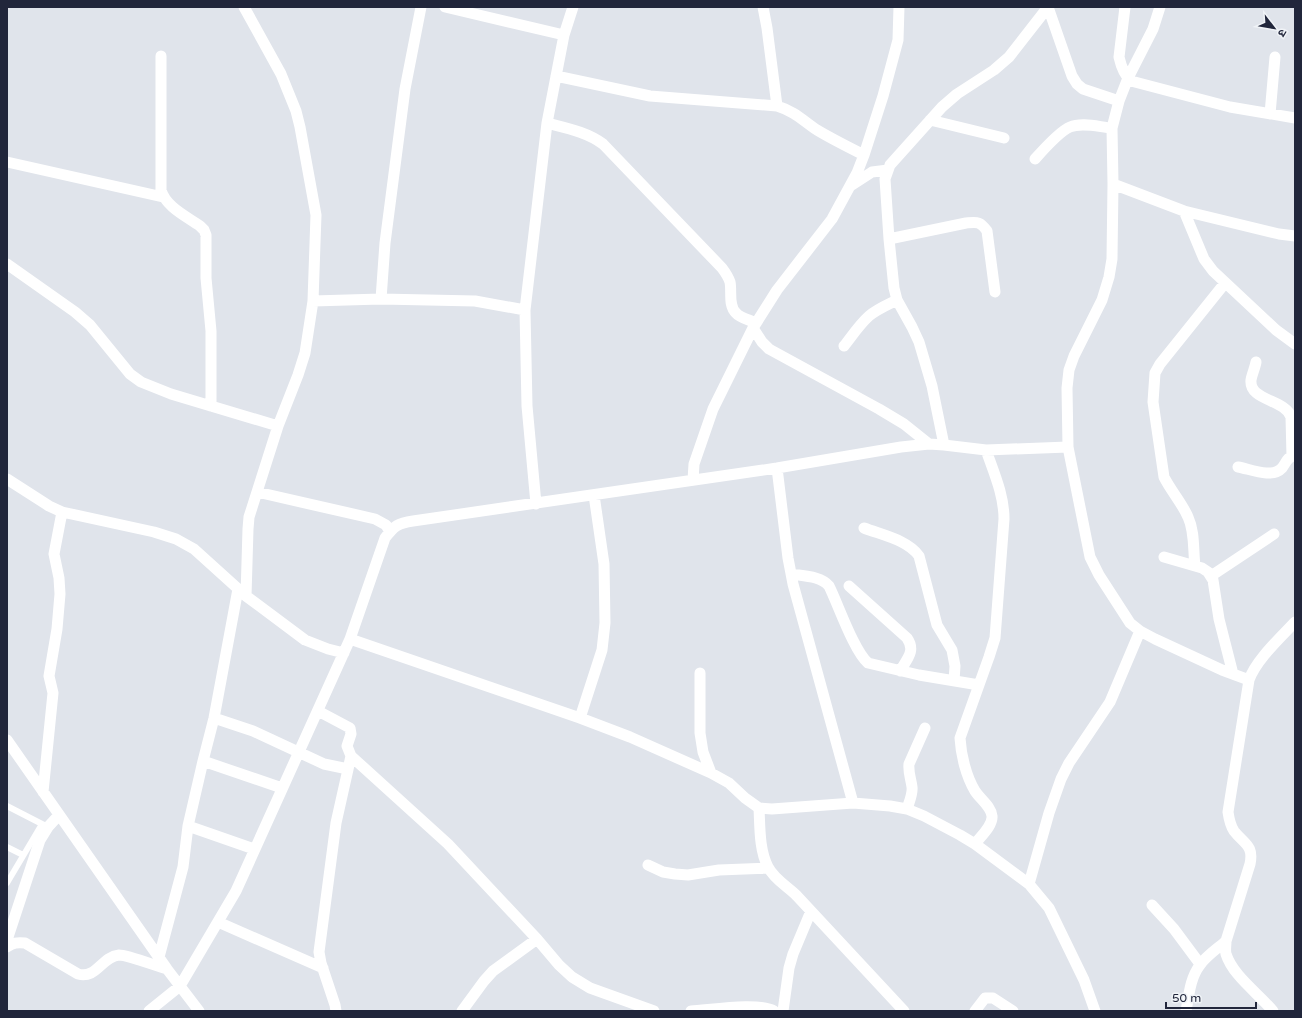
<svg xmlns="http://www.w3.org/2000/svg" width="1302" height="1018" font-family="'Varela Round','Noto Sans Devanagari',sans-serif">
<rect width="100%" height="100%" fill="#e0e4eb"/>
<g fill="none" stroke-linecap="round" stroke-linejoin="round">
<!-- service -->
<path stroke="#fff" stroke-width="6" d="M7,806L44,825
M7,847L23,855
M7,883L42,824"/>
<!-- minor -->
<path stroke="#fff" stroke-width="11" d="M244,7L281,74L296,111L300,127L316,215L313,301L305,353L298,375L278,426L249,517L248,529L246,596
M445,7L564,35
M763,7L767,28L777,106
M1048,7L1072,76L1077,84L1083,89L1119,101
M1125,7L1119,57C1121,66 1124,75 1131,81L1230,107L1295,118
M1160,7L1153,29L1128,78L1119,101L1112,128L1113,184L1112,259L1109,277L1102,300L1074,356L1069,370L1067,388L1068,447L1090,557L1099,575L1130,623L1140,631L1155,639L1222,670L1249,680
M161,56V190C166,207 186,216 200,226L204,230L206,235V278L211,331V406
M556,76L650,96L777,106C796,112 802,120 817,130C832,139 848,147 864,155
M1270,114L1275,57
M930,120L1004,138
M547,123C566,128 587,132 603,144L722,268C725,272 728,276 730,282C732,291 728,306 736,313C740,318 750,320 756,323
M1035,159C1043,150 1060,131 1070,127C1082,122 1099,127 1112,128
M7,162L163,197
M1113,184L1184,211L1279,234L1295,236
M852,185L872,172L888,170
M1184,211L1204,259L1213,271L1276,330L1295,344
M889,239L966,223C977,222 980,221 987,231L995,292
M7,264L75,312L90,325L130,374L141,382L171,394L278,426
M381,299L385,243L405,89L421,7
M313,301L381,299L475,301L525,310
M753,328L762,342L769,349L879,409L904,424L929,444
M844,346C852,336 859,325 869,316C877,309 887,305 897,300
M1256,362C1255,368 1252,374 1251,380C1249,401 1285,399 1291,417L1292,456
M944,445L932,386L919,342L912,327L897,300L894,288L889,239L885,179L890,165L942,107L957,94L994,70L1009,57L1048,7
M1238,467C1250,469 1272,479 1282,468C1286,463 1287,457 1295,455
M777,468L788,558L793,584L853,803
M7,479L49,506L62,512L154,532L176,539L194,549L246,596L305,640L328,649L344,653
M693,480L694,464L713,409L753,328L777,290L832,219L857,173L864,155L883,96L898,40L899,7
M257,492L375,519L386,525L390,532
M536,504L527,406L525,310L547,123L564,35L573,7
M864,528C882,535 908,540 919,556L937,625L952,650L955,666L954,681
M1164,557L1202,568L1208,572L1213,580L1219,619L1233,674
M1195,566C1193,550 1195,532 1188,517C1182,503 1171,491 1164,477L1153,402L1155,373L1160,364L1225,283
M791,574C803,576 821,576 829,586C838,604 854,651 868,663L919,675L979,685
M1211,576L1274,534
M849,586L907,638C916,651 907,659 900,671
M350,639L580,718L630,737L711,773L729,783L745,798L759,808L772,809L853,803L890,806L907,809L924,816L960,835L975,844L1029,884L1049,908L1084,980L1095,1011
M700,673V733L703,752L711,773
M318,711L350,728L351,734L347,746L351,756L336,823L319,952L321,963L335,1005L336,1011
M214,718L253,731L324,764L348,769
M580,718L602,650L605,623L604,564L594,495
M7,740L167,969L199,1011
M351,756L448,844L537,939L559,965L572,977L590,988L654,1011
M203,761L282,788
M43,792L53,693L49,676L57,629L60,594L59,578L54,554L62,512
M759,808C760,826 759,850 768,867C774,879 788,887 797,896L904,1011
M907,809C909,802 913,794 912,787C911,779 908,772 909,764L925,728
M188,826L254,849
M975,844C980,837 993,826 992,816C991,806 980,799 975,791C966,776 961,755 960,738L989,657L995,638L1004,519C1004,495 994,473 986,450
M648,865L663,872L675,874L688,875L719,870L768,868
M1029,884L1049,813L1061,779L1069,763L1110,702L1140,631
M1152,905L1174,929L1200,964
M218,922L323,968
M7,940L40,840L48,827L59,815
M7,947C13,943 17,942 25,943L78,974C97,979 101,957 119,955C128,955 156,966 167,969
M159,957L183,867L188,826L203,761L214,718L238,589
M149,1011L180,986L236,891L350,639L385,538C394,526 398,523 413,521L777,468L901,447L929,444L944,445L986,450L1068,447
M462,1011L484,981L493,971L537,939
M691,1011C710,1010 759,1002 774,1011
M783,1011L789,968L793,954L811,911
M975,1011L985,998H993L1013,1011
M1186,1011C1189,995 1190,978 1200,965C1206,956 1217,949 1226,941
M1273,1011C1258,993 1233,976 1226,954C1225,950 1226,945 1226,941L1250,864C1254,845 1244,844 1234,831C1230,825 1229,819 1228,812L1249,680C1256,660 1280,638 1295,622"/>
</g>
<!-- border -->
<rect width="1302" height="1018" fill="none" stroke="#21263b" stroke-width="16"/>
<!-- north arrow -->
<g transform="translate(1274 28) rotate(121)" stroke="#f0f3f7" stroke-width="3" paint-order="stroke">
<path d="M0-3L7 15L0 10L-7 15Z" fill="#21263b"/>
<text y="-6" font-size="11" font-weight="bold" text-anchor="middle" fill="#21263b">उ</text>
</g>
<!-- scale -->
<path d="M1166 1002v6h90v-6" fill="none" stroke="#21263b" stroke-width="2"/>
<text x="1172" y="1002" font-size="12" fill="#21263b" stroke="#f0f3f7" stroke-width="3" paint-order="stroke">50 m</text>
</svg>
